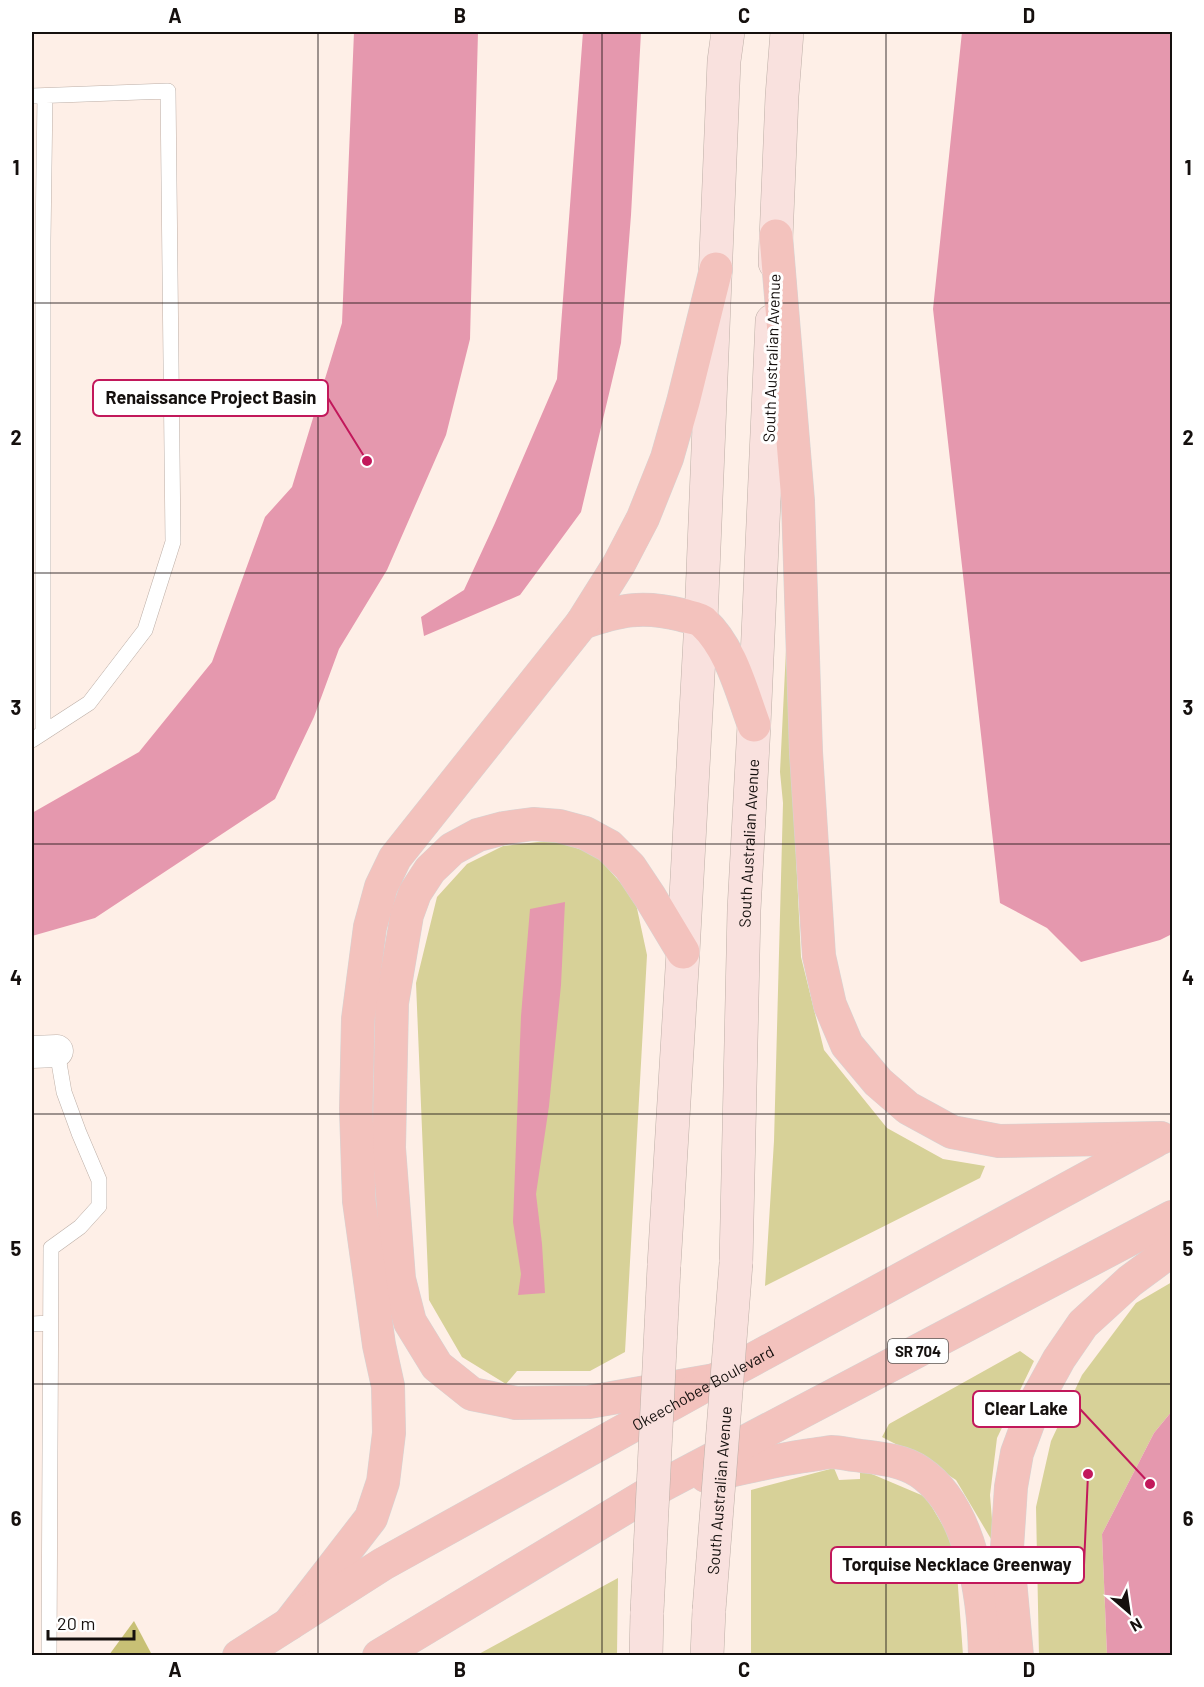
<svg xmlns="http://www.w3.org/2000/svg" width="1204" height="1687" font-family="Barlow,sans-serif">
<rect width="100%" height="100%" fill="#feefe7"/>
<!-- green -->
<path fill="#d7d198" d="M786,650L801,957L824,1050L887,1128L943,1159L985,1166L980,1178L765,1286L774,1141L783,803L780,772Z
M554,840L596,855L635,899L647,955L625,1352L590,1371H517L506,1384L462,1357L429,1300L416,983L437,897L467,864L503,846Z
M1172,1282V1411L1154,1433L1102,1534L1107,1655L1039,1656L1036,1507L1051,1441L1082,1375L1136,1303Z
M1020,1351L1034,1361L997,1438L990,1495L994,1544L956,1480L919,1456L882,1437L889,1424Z
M834,1468L839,1480L860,1479V1469L926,1497L955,1546L963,1655L751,1656V1490Z
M618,1578L617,1655H477Z"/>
<!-- forest -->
<path fill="#c8c075" d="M134,1621L152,1655H109Z"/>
<!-- water -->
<path fill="#e598ae" d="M354,32H478L470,339L446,435L387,570L339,649L314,717L275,799L95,918L32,936V813L139,752L212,662L265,517L292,487L342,323Z
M583,32H641L631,215L621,343L581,512L520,595L424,636L421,617L464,590L495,523L557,379Z
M962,32H1172V934L1160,940L1081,962L1047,928L1000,903L933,309Z
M565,902L561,985L549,1106L536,1194L542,1244L545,1293L518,1295L521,1274L513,1222L521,1016L530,909Z
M1172,1411V1655H1107L1102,1534L1154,1433Z"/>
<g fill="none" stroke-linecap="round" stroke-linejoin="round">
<!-- lane casing -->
<g stroke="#bdafa7" stroke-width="16">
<path id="lane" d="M32,96L168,91L173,542L145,630L89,703L32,740
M43,733V240L45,96
M32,1324L50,1323
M49,1656L51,1248L80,1227L99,1206V1180L79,1133L64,1092L57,1051"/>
</g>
<!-- street casing -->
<g stroke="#bdafa7" stroke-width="33">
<path id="street" d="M32,1052L57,1051"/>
</g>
<!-- secondary casing -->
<g stroke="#bdafa7" stroke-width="34">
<g id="secondary">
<path d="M775,263L782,96L787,32"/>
<path id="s1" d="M736,1263L744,910L754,725L772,321"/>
<path d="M664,1266L683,952L701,620L724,61L728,32"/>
<path d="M646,1656L647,1612"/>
<path d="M707,1656L709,1610"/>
</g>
</g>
<!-- primary casing -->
<g stroke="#d5d4d4" stroke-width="34">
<g id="primary">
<path d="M776,236L798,501L806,752L819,956L830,1005L847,1045L878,1082L908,1108L952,1132L999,1141L1161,1138"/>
<path d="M582,623C619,610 642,605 682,615C688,617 698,618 703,622C731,648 741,690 754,725"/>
<path d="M683,952L650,897L630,867L609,846L585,833L559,826L533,824L504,828L478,835L452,849L430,870L415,893L407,915L392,1003L389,1148L399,1279L410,1322L437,1366L472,1394L516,1403L589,1402L715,1380"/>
<path d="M706,1476C738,1469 771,1461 804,1456C813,1455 823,1453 831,1452C839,1452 847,1454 854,1455C876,1458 901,1459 920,1472C972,1507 984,1598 985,1656"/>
<path d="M289,1624L371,1518L383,1482L389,1433L388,1386L379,1345L359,1201L356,1109L358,1019L370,927L381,887L395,858L582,623L619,564L643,518L667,458L683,402L716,269"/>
<path id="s2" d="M239,1656L383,1564L715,1380L1155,1141"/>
<path d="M379,1656L663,1485L1172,1217"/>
<path d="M1017,1656L1007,1548L1011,1487L1017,1453L1037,1399L1059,1359L1083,1324L1130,1281L1172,1250"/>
</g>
</g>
<!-- lane -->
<use href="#lane" stroke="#fff" stroke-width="15"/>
<!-- street -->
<use href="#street" stroke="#fff" stroke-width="32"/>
<!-- secondary -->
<use href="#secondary" stroke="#f9e1de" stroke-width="33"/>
<!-- primary -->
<use href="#primary" stroke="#f3c2bd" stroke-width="33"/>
<!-- secondary-bridge casing -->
<g stroke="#bdafa7" stroke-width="34" stroke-linecap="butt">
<g id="secondary-bridge">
<path id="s3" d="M709,1610L736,1263"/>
<path d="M647,1612L664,1266"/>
</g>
</g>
<!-- secondary-bridge -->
<use href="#secondary-bridge" stroke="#f9e1de" stroke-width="33"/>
</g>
<!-- grid -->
<path fill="none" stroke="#15100e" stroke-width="1.5" stroke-opacity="0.55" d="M318,32V1656M602,32V1656M886,32V1656M32,303H1172M32,573H1172M32,844H1172M32,1114H1172M32,1384H1172"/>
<g text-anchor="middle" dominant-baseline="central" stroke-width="6" stroke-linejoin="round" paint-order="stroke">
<!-- shield labels -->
<rect fill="#fff" stroke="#5b5856" stroke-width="1.5" x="888" y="1339" width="60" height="24" rx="4.5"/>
<g font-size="15" font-weight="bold" fill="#15100e">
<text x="918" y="1351">SR 704</text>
</g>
<!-- street labels -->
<g font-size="16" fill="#15100e" stroke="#fff">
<text transform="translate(771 358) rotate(-88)">South Australian Avenue</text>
<text stroke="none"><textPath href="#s1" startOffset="420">South Australian Avenue</textPath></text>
<text stroke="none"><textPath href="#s2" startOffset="536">Okeechobee Boulevard</textPath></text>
<text stroke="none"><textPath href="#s3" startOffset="120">South Australian Avenue</textPath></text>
</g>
</g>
<!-- callouts -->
<path fill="none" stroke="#c2185b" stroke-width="2" d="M367 461L328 398M1150 1484L1080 1409M1088 1474L1084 1565"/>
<g fill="#c2185b" stroke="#fff" stroke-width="2">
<circle cx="367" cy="461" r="6"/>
<circle cx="1150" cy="1484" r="6"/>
<circle cx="1088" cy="1474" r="6"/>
</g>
<g fill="#fff" stroke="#c2185b" stroke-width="2">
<rect x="93" y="380" width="235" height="36" rx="6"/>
<rect x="973" y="1391" width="107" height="36" rx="6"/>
<rect x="831" y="1547" width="253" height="36" rx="6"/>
</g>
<g font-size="18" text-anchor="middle" font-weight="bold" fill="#15100e">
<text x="211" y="404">Renaissance Project Basin</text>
<text x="1026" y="1415">Clear Lake</text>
<text x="957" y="1571">Torquise Necklace Greenway</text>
</g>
<!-- border -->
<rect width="1204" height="1687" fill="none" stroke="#ffffff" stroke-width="66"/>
<!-- north arrow -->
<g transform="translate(1129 1612) rotate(151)" stroke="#ffffff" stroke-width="4.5" paint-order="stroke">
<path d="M0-4.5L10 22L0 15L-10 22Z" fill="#15100e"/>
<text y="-9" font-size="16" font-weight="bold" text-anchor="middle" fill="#15100e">N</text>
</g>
<!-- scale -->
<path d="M48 1630v9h86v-9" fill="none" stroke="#15100e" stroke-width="3"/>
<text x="57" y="1630" font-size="18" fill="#15100e" stroke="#ffffff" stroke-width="4.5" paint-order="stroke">20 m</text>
<rect x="33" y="33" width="1138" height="1621" fill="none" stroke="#15100e" stroke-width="2"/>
<g font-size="20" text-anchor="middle" font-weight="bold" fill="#15100e">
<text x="175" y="23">A</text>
<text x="460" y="23">B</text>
<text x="744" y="23">C</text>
<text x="1029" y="23">D</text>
<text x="16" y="175">1</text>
<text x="1188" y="175">1</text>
<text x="16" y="445">2</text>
<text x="1188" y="445">2</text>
<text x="16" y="715">3</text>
<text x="1188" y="715">3</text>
<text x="16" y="985">4</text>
<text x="1188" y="985">4</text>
<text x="16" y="1256">5</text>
<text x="1188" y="1256">5</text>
<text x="16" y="1526">6</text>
<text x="1188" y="1526">6</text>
<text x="175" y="1677">A</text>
<text x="460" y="1677">B</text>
<text x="744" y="1677">C</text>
<text x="1029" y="1677">D</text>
</g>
</svg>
